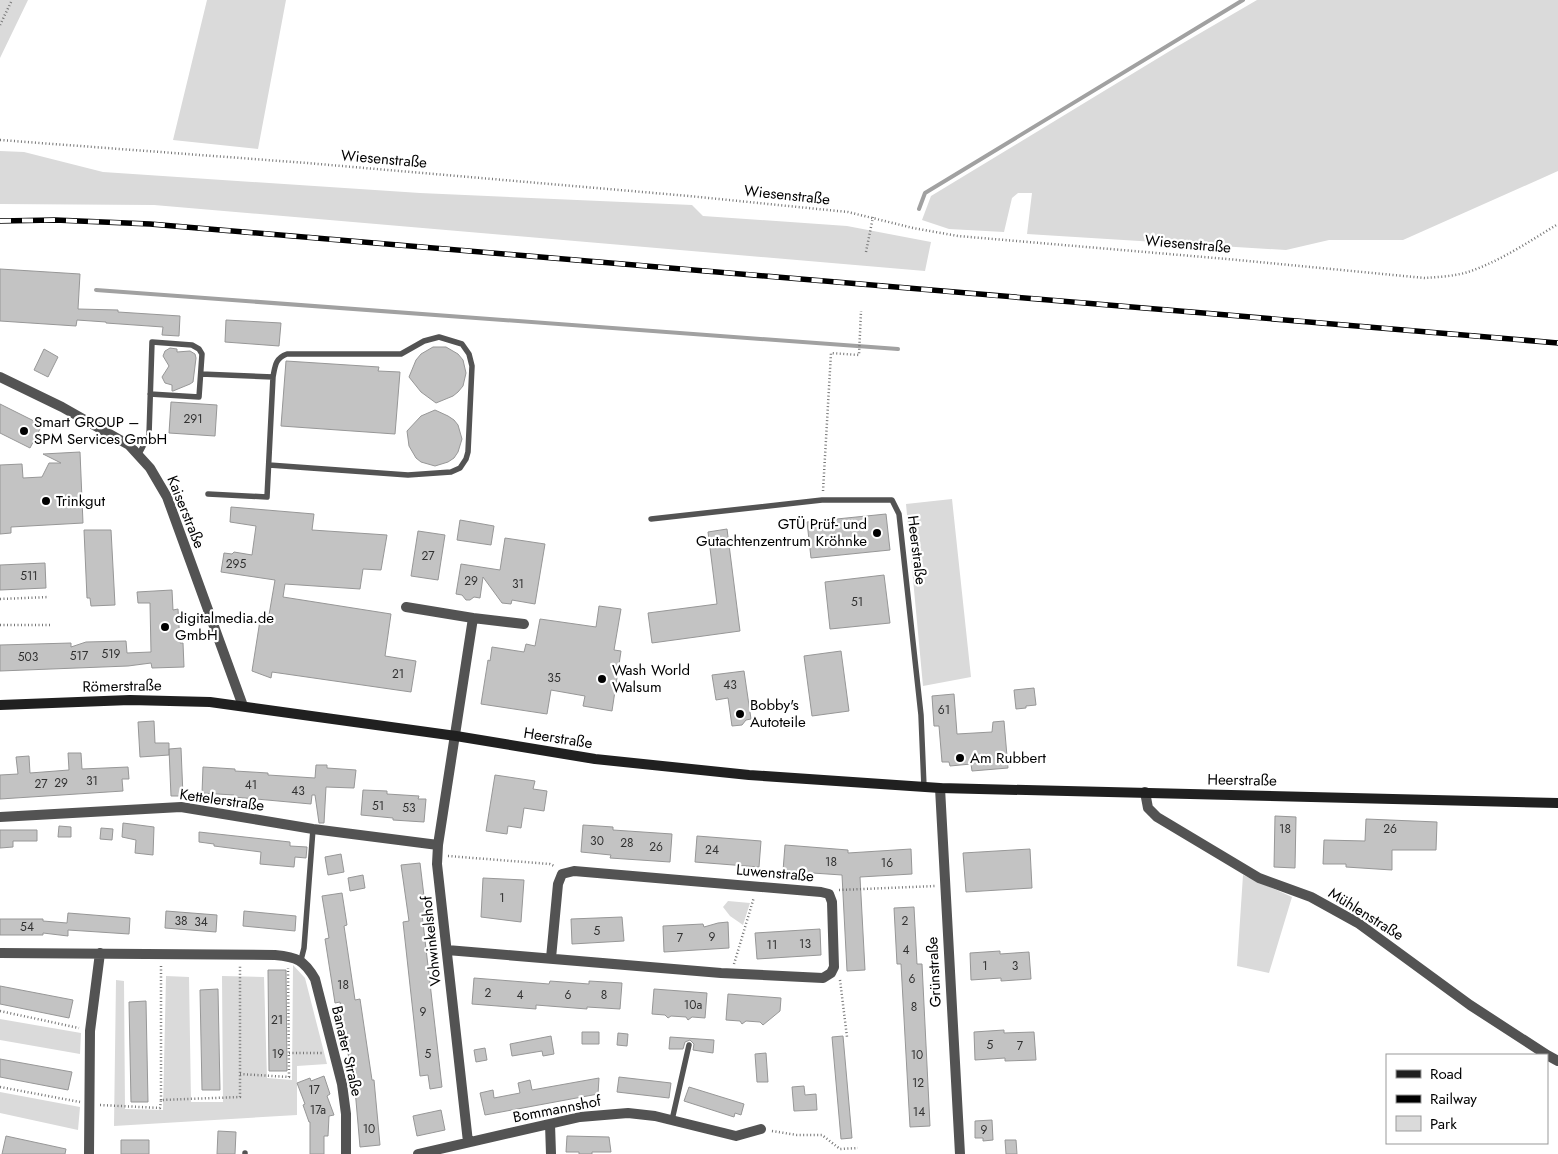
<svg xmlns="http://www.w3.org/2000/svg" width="1558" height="1154" font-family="Jost,sans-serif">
<rect width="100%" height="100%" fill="#fff"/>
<!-- green -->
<path fill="#dadada" d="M0,0H28L0,58Z
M207,0H286L258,149L173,140Z
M1257,0H1558V171L1403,240H1329L1286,250L1027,234L1032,193H1018L1012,198L1004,232L949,229L922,220L931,196L1178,46Z
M0,151L24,152L103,172L420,193L692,205L703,216L847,226L931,242L925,271L154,205L0,204Z
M952,499L971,677L923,686L906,504Z
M1243,875L1292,897L1269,973L1237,966Z
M728,901L750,903L743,925L730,916L723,907Z
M293,965L305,978L327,1064L297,1066V1115L114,1126L116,980L124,981L125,1109L163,1110L166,976L189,977L191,1102H223L222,976L264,977L267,1078L292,1080Z
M0,1019L81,1033L80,1054L0,1040Z
M0,1092L80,1107L78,1130L0,1113Z"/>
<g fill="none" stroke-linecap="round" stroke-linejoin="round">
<!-- stream -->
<path stroke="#a1a1a1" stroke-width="4" d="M919,209L925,193L1243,0
M96,290L898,349"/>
</g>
<!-- building -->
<path fill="#c3c3c3" stroke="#979797" d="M0,269L80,274L78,309L118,310V312L180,316L179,336L162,335L163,327L106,323V322L77,320L76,326L0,321Z
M226,320L281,323L279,346L225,342Z
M433,347H446L458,354L463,360L466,373L463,386L458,392L453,396L436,403L421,392L409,377L416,360L421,354Z
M170,348L177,349V352L190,351L195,354L196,358L193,382L190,384L173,391H172V385L165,383L162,377L169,366L163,356L165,351Z
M44,349L58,357L48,377L34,370Z
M286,361L379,367L378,371L400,372L395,434L281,426Z
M171,402L217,405L215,436L169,433Z
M0,404L42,425L30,448L0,433Z
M435,410L448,416L454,420L458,425L462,439L458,452L454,458L448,462L435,466L421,462L416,458L409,446L407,431L421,416Z
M80,452L83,523L11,527V533L0,534V465L22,464L23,478L42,477L49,463H61L43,454Z
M231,507L314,514L312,530L387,535L381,570L363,569L360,589L285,584L283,597L391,614L385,656L416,661L411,692L272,672L271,678L252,671L261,614L269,615L275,580L221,572L224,553L232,554L234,552L252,555L256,526L230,522Z
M886,514L890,550L811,558L807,522Z
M460,520L494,526L491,545L457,540Z
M727,529L740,631L652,643L648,613L717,604L708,532Z
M84,530H111L115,605L91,606L90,598H87Z
M418,531L445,535L438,580L411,576Z
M505,538L545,544L535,604L512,600L511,604L502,603L483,577L480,598L474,597L470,600H466L462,595L456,594L461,564L500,570Z
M45,563L46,588L0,590V565Z
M884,575L890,623L830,629L825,582Z
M172,590L173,610L178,609L180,643H183L184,667L152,668L151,663L128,666L0,671V645L71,643V647L86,642L126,641L127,653L151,652L150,603H138L137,592Z
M599,606L621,609L614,650L621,651L612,711L583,706L585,696L551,690L547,714L481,704L488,660L490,661L492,647L524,652L526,644L535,646L540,619L596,627Z
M841,651L849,711L812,716L804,656Z
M744,671L751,719L746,720L742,725L732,726L728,698L716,700L712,675Z
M1034,688L1036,705L1026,706V708L1016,709L1014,690Z
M954,694L957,734L992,732L993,722L1004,721L1008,768L972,771L971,764L950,766L949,762H942L939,726H934L932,696Z
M154,721L155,743H169V755L140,757L138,722Z
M181,748L183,796H171L169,749Z
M68,753H81L82,769L128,767L129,779H122L123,791L0,799V775L18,774L16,757L29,756L30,773L69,770Z
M316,765H327V768L356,770L354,788L326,787L324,823H319L315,795H312L311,804L234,797V795L202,793L203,767L235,769V771L268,773V775L315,778Z
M495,775L535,781L533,789L547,791L544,811L524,808L521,828L508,826L507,834L486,831Z
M363,790L387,791V794L419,796L418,799H426L424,822L393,820V818L361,815Z
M1275,816L1296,817L1295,868L1274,867Z
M1366,819L1437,822L1436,850H1392V870L1346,867V864H1323L1324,840L1365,841Z
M123,823L154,827L153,855L135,853L136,840L122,837Z
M583,825L613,827V830L672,834L670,862L610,858L611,855L581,852Z
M59,826L71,827V837H58Z
M101,828L113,829L112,840L100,839Z
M0,830H37V841H13V847L0,848Z
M199,832L290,842V846L307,847L306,858L295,857L294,867L260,864L261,852L214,846V844L199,842Z
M697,836L761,841L759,867L695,862Z
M785,845L848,850V853L911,849L912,874L860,877L865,970L847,971L842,875L783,871Z
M1030,849L1032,888L966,892L963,853Z
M341,854L344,872L328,875L325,857Z
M420,863L426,913L422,914L442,1087L430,1089L428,1075L420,1076L403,922L409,921L401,865Z
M363,875L365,888L350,891L348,878Z
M483,878L524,880L521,922L481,917Z
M342,893L347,925L344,926L355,1000L360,999L372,1080H374L380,1145L360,1147L353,1066H350L340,1002L335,1003L325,939L329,938L322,896Z
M914,907L917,964H922L930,1126L910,1127L901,964H897L894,908Z
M166,911L217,915L216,932L165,928Z
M244,911L296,916L295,931L243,926Z
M68,913L130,918L129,934L68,930V936L43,933V935H0V919H43V921L67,923Z
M622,917L624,941L572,944L571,919Z
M728,922L729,948L664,952L663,926L703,924L704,927L718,923Z
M820,929L821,955L757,959L755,933Z
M1000,951V954L1029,952L1031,979L1001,981V978L971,980L970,953Z
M268,970H286L287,1071H269Z
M474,978L549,984L550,981L589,984V981L622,983L620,1009L587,1007V1009L536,1005V1009L472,1004Z
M0,986L73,1000L69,1018L0,1004Z
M218,989L220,1090H202L200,990Z
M654,989L707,993L705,1018L692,1017L688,1020L686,1017L671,1016L668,1018L665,1015L652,1014Z
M728,994L781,998L780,1011L763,1025L760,1022L746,1021L742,1024L740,1021L726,1020Z
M146,1001L148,1102H131L129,1002Z
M1004,1030V1033L1034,1032L1036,1060L1005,1061V1058L975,1060L974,1032Z
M582,1032H599V1044H582Z
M618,1033L628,1034L627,1046L617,1045Z
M551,1036L554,1054L543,1056L542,1051L512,1056L510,1044Z
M843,1036L852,1138L841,1139L832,1037Z
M670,1037L714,1040L713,1053L693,1050L694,1044L690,1040L685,1042L683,1049H669Z
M485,1048L487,1060L476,1062L474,1050Z
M766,1053L768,1082H757L755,1054Z
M0,1059L72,1072L68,1090L0,1077Z
M324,1076L330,1094L327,1096L334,1115L329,1116L328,1136H324V1154H310V1122H309L303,1105L305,1104L297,1083L310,1078L311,1081Z
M619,1077L671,1083L669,1098L617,1092Z
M599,1078L598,1094L485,1115L480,1093L493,1090L494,1098L520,1093L518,1083L530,1080L532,1090Z
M804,1086L805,1095L816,1094L817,1110L794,1111L792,1087Z
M689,1087L744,1104L741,1115L735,1113L734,1117L684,1101Z
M441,1110L445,1130L417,1136L413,1116Z
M992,1120L993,1140L983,1141V1138H975V1121Z
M218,1131L236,1132L235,1154H217Z
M6,1136L66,1149L65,1154H2Z
M567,1136L609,1137L611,1152H592V1154H579V1152H566Z
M121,1140H149V1154H121Z
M1005,1140H1016L1017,1154H1006Z"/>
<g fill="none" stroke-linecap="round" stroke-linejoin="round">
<!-- path -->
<path stroke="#757575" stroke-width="2.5" stroke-dasharray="1 2.5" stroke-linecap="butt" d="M0,25L12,0
M0,140L307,163L689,196L848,212L913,228L958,236L1227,259L1425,278C1440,277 1457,276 1471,271C1502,260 1530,241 1558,224
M866,252L873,217
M823,491L831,353L859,355L861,311
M0,599L49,597
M0,625H52
M448,856L550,864L554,866
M839,890L936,886
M734,964L754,897
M840,980L847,1037
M0,1011L79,1028
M289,1053H322
M240,1074L289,1077L288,968
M0,1087L80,1102
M161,1100V964
M100,1105L160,1108L161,1100L240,1097V965
M772,1131L797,1135H822L840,1149L858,1148"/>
<!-- lane -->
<path stroke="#535353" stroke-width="5.5" d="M201,374L273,377L267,497L208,494
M139,454L149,435L152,342L192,345L199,349L202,354L199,397L150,394
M269,465L408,475L451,472L460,468L466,459L468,452L472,366L469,354L462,344L439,337L424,341L401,354H287C275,358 275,367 273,377
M651,519L822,500H892L899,514L921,715L924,787
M301,960L304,948L313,829
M672,1120L689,1045
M245,1154V1153"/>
<!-- street -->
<path stroke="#535353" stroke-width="10" d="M0,377L62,407L129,445L150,468L167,497L243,706
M406,607L473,618
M940,788L960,1154
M1145,792L1148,808L1157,817L1259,878L1311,897L1358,923L1470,1005L1547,1055
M0,817L181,807L313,829L438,845
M447,950L721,973L823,978L831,973L834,967L832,902L829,894L821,892L574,871L562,874L558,884L551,958
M0,953L275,955C297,957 304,960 315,979L342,1084L346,1114V1154
M1547,1055L1558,1061
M550,1124L551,1154
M468,1142L437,864L438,845L473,618L524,624
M89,1154L90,1031L100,953
M418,1154L580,1117L628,1113L655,1116L736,1136L761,1129"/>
<!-- secondary -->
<path stroke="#202020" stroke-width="10" d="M0,705L130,700L210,702L456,736L595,759L749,775L940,788L1558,803"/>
<!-- rail casing -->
<g stroke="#000" stroke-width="5.5">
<path id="rail" d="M0,221L55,220L150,224L1558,343"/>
</g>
<!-- rail -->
<use href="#rail" stroke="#fff" stroke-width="4" stroke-dasharray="11" stroke-linecap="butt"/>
</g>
<!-- markers -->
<g fill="#000" stroke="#fff" stroke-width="2">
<circle cx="24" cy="431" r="5"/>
<circle cx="46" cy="501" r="5"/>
<circle cx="877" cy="533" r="5"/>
<circle cx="165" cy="627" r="5"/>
<circle cx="602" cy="679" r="5"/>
<circle cx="740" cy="714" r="5"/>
<circle cx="960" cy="758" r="5"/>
</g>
<g text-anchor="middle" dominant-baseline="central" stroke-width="4.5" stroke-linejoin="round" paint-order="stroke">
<!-- number labels -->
<g font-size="12" fill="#313131">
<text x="193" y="419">291</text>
<text x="428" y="556">27</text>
<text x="236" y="564">295</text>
<text x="29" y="576">511</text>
<text x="471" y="581">29</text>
<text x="518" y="584">31</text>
<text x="857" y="602">51</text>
<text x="111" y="654">519</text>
<text x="79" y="656">517</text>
<text x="28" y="657">503</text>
<text x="398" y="674">21</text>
<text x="554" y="678">35</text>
<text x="730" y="685">43</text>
<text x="944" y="710">61</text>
<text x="92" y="781">31</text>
<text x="61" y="783">29</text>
<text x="41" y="784">27</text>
<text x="251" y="785">41</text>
<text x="298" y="791">43</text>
<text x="378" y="806">51</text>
<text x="409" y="808">53</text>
<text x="1285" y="829">18</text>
<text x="1390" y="829">26</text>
<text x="597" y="841">30</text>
<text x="627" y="843">28</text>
<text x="656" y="847">26</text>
<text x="712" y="850">24</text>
<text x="831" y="862">18</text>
<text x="887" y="863">16</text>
<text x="502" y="898">1</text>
<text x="181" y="921">38</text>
<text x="905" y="921">2</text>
<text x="201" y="922">34</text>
<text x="27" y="927">54</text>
<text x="597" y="931">5</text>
<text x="712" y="937">9</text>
<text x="680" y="938">7</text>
<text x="805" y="944">13</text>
<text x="772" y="945">11</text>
<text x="906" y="950">4</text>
<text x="985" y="966">1</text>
<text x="1015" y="966">3</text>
<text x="912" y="979">6</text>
<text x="343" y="985">18</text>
<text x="488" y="993">2</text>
<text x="520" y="995">4</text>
<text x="568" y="995">6</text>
<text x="604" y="995">8</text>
<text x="693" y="1005">10a</text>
<text x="914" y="1007">8</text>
<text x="423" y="1012">9</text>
<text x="277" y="1020">21</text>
<text x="990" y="1045">5</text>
<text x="1020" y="1046">7</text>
<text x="278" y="1054">19</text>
<text x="428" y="1054">5</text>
<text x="917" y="1055">10</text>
<text x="918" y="1083">12</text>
<text x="314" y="1090">17</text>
<text x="318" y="1110">17a</text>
<text x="919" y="1112">14</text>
<text x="369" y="1129">10</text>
<text x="984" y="1130">9</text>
</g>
<!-- street labels -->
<g font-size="15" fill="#000" stroke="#fff">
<text transform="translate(384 159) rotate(5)">Wiesenstraße</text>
<text transform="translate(787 195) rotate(6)">Wiesenstraße</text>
<text transform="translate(1188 244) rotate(5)">Wiesenstraße</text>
<text transform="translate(186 512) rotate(68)">Kaiserstraße</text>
<text transform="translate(917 550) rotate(83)">Heerstraße</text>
<text transform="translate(122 686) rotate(-1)">Römerstraße</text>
<text transform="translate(558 738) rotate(9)">Heerstraße</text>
<text transform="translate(1242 780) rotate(1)">Heerstraße</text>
<text transform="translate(222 800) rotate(8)">Kettelerstraße</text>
<text transform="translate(775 873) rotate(5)">Luwenstraße</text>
<text transform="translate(1366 914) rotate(32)">Mühlenstraße</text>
<text transform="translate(431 941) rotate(-96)">Vohwinkelshof</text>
<text transform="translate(934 972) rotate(-93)">Grünstraße</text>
<text transform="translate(347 1051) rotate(77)">Banater Straße</text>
<text transform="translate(557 1109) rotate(-11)">Bommannshof</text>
</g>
<!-- poi labels -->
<g font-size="15" fill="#000" stroke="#fff" text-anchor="start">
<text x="34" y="422">Smart GROUP –<tspan x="34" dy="17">SPM Services GmbH</tspan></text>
<text x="56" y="501">Trinkgut</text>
<text x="867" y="524" text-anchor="end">GTÜ Prüf- und<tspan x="867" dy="17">Gutachtenzentrum Kröhnke</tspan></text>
<text x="175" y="618">digitalmedia.de<tspan x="175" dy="17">GmbH</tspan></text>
<text x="612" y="670">Wash World<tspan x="612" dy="17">Walsum</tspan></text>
<text x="750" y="705">Bobby's<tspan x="750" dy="17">Autoteile</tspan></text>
<text x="970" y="758">Am Rubbert</text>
</g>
</g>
<!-- legend -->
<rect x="1386" y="1054" width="162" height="90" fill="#ffffff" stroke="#999999"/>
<rect x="1396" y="1070" width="25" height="8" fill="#202020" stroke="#999999"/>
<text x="1430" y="1079" font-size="15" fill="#000000">Road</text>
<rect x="1396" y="1095" width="25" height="8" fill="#000000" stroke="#999999"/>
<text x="1430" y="1104" font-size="15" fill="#000000">Railway</text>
<rect x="1396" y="1116" width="25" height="15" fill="#dadada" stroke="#999999"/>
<text x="1430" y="1129" font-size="15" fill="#000000">Park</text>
</svg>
